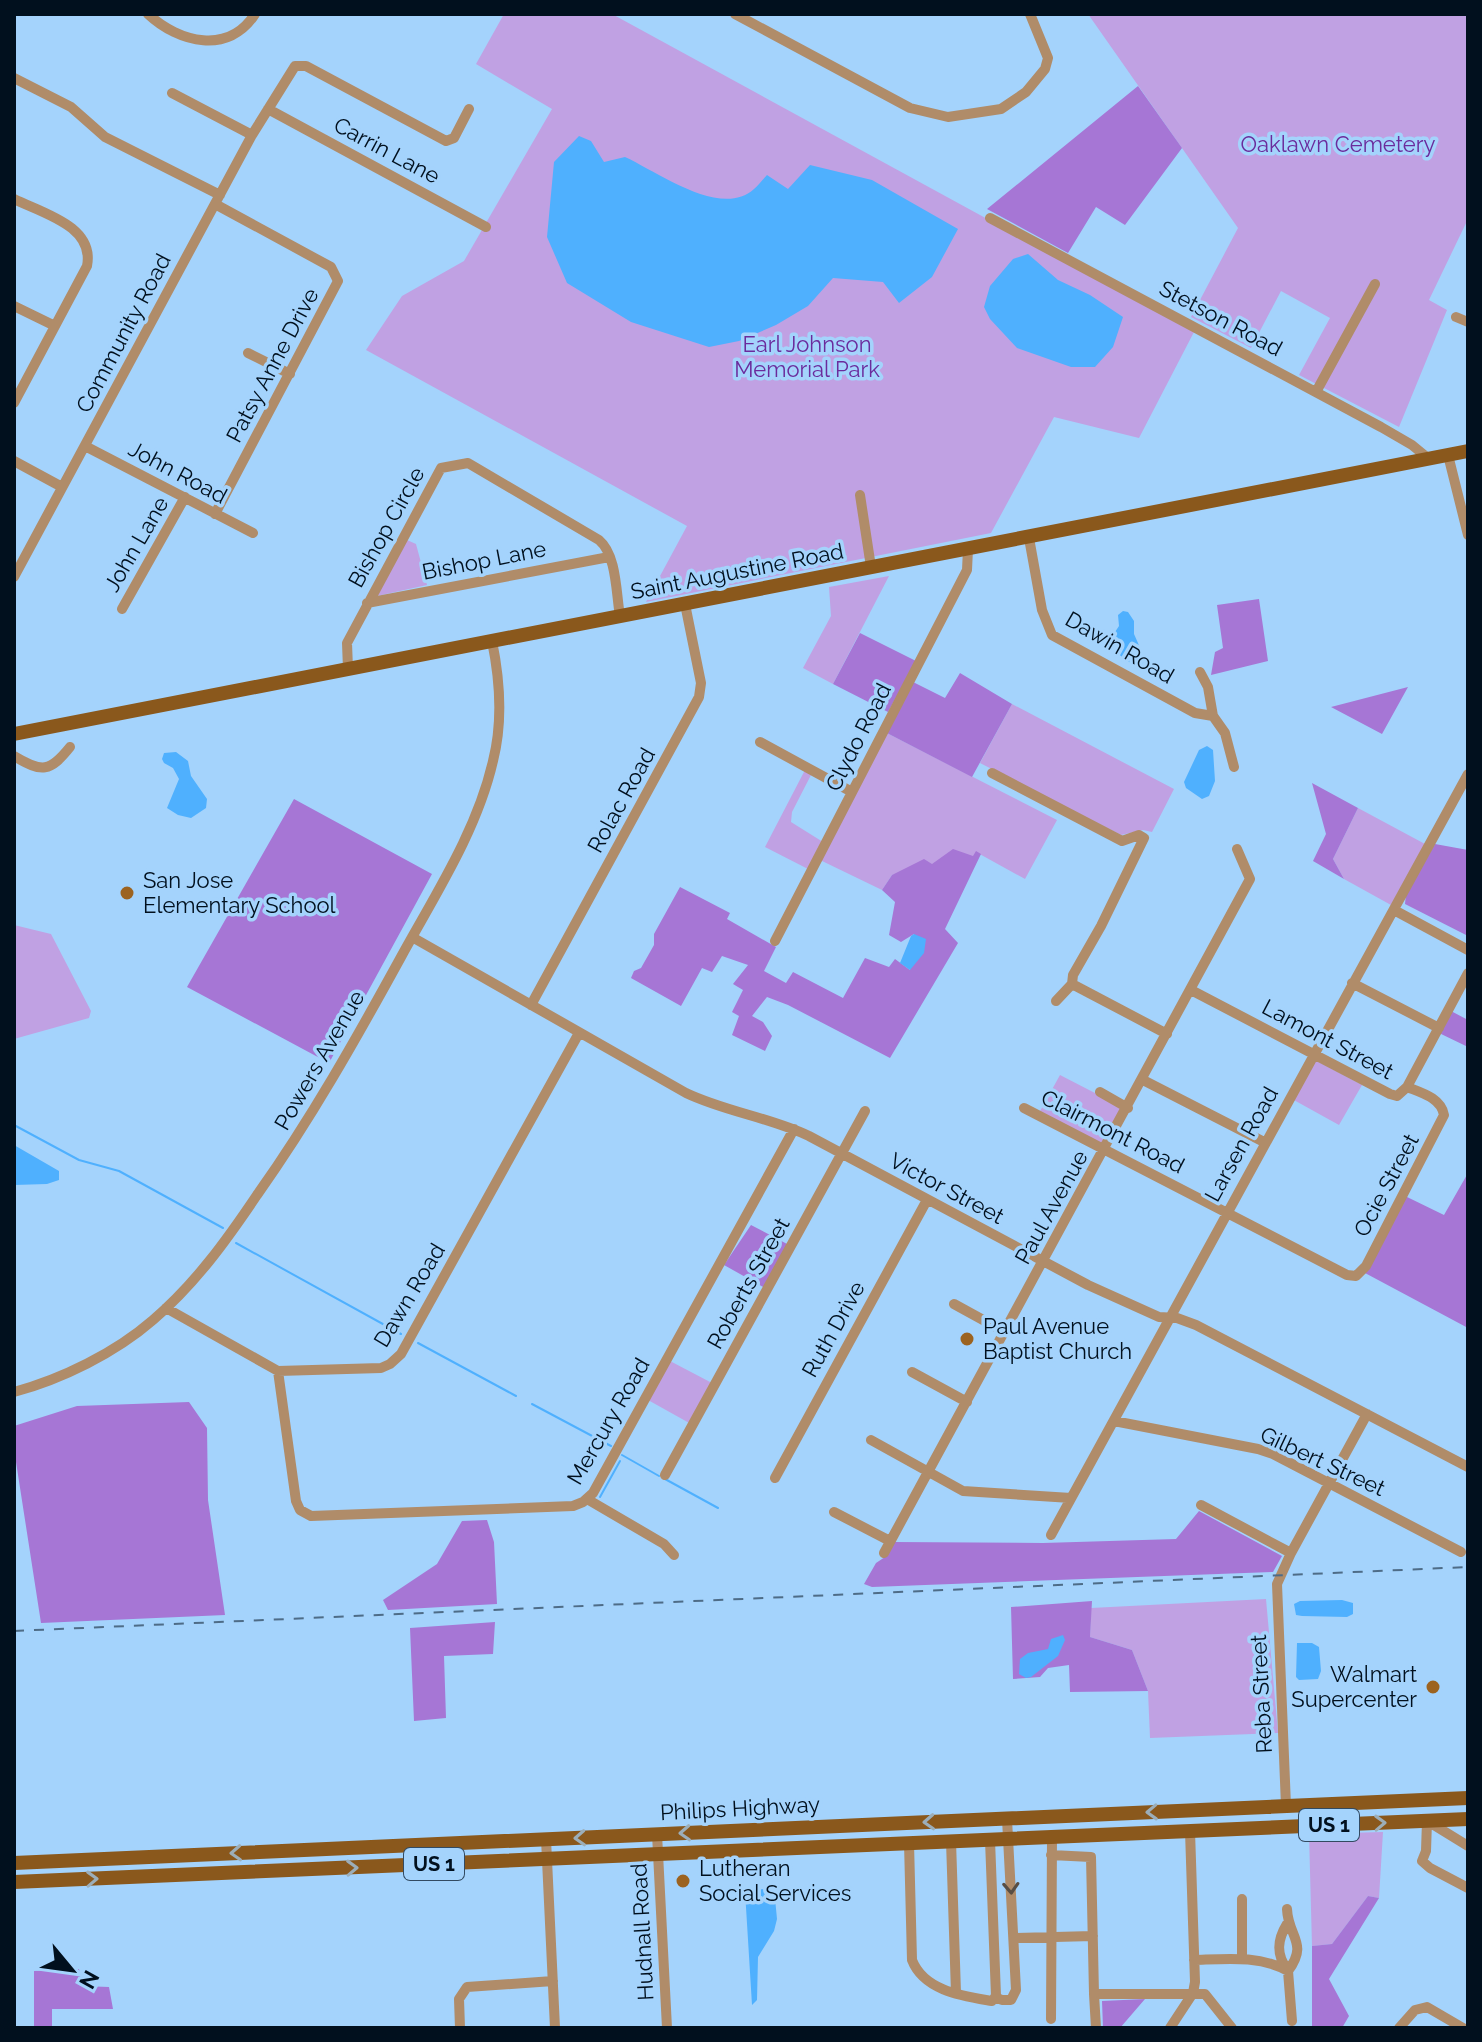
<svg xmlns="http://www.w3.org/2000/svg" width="1482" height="2042" font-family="Raleway,sans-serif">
<rect width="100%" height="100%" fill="#a4d3fc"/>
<!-- green -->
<path fill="#c0a1e3" d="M504,14H612L1194,332L1139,438L1054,417L991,533L646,602L687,526L366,350L402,296L464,261L552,109L476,64Z
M1088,14H1468V219L1429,300L1447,310L1399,427L1299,375L1330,318L1281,291L1251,348L1191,317L1238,228Z
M407,540L416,544L427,585L377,596Z
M889,576L833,684L803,668L831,616L829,587Z
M1012,704L1174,789L1152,832L1143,830L1121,835L980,763Z
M885,732L1057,820L1025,879L976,852L973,857L892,875L882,890L820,860Z
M805,770L811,775L792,812L791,822L823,842L808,869L765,847Z
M1358,808L1425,844L1391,905L1344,879L1333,859Z
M14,925L51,934L91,1011L89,1018L14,1039Z
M1315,1060L1362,1085L1339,1125L1292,1099Z
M1060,1075L1124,1108L1102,1145L1039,1113Z
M670,1361L712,1383L691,1424L648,1400Z
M1266,1599L1278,1733L1150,1738L1148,1691L1132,1650L1090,1637L1091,1608Z
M1383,1832L1379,1898L1368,1896L1332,1944L1312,1946L1309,1834Z"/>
<!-- forest -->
<path fill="#a676d5" d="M1138,86L1182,148L1125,225L1096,207L1068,253L987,209Z
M1259,599L1268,661L1211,675L1215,652L1223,648L1217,605Z
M860,633L916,661L888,712L833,684Z
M960,673L1012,704L972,777L885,732L913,682L945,698Z
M1408,687L1382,734L1331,707Z
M1312,783L1358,808L1333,859L1344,879L1313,861L1326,834Z
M294,799L432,874L329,1063L187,987Z
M1435,844L1468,850V936L1405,904L1406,894Z
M953,849L973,856L976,851L981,854L945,929L958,943L890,1058L788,1005L767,997L752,1016L763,1022L772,1036L765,1051L732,1035L739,1016L732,1012L743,990L733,984L748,965L722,956L712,972L702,968L681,1006L631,978L634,971L641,968L654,945V934L680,887L730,913L727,919L776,947L764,971L786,983L793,972L843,998L865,958L889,967L895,959L910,970L914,934L901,942L889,935L895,902L882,890L892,875L924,859L932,864Z
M1451,1011L1468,1020V1047L1439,1033Z
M1468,1173V1328L1365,1273L1405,1196L1444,1215Z
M751,1225L789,1245L765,1288L724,1265Z
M189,1402L207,1428L208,1500L225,1615L41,1623L14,1449V1426L77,1406Z
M1199,1511L1282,1556L1273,1572L872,1587L864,1584L876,1563L888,1555L892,1542L1043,1543L1176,1539Z
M487,1520L494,1542L497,1604L388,1610L383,1600L437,1564L462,1521Z
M1092,1601L1090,1637L1132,1650L1148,1691L1070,1692L1069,1665L1048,1668L1040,1677L1013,1679L1011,1607Z
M495,1622L493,1654L444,1656L446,1718L414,1721L410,1628Z
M1368,1896L1379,1898L1329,1979L1349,2016L1342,2028H1312V1946L1332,1944Z
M79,1969L82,1986L109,1987L113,2009H52V2028H34V1971Z
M1145,1999L1120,2028H1103L1102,2001Z"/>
<!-- water -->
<path fill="#4fb0fe" d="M579,136L591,141L604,162L625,157C658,172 721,219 754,189C759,185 763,179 767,175L788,189L810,165L872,180L958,229L932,277L899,303L883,282L833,278L808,306L776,325L739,341L709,347L631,322L567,283L547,237L554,162Z
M1028,254L1058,280L1090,295L1123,317L1113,347L1095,367H1071L1017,348L990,319L984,307L990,286L1013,259Z
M1123,611L1128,612L1134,621V634L1145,659L1141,666L1129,662L1109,647V641L1119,626L1118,615Z
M1207,746L1213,750L1215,781L1209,796L1202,799L1186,788L1184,782L1199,750Z
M176,752L188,761L191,776L207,799L206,808L191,818L178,815L167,808L179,779L173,768L164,763L162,759L164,753Z
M914,934L926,939L924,953L910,970L900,963L911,936Z
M14,1145L59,1171V1180L47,1184L14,1185Z
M1342,1600L1353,1603V1614L1347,1617L1302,1616L1296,1615L1294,1604L1300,1601Z
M1063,1635L1065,1640L1058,1656L1031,1677L1026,1678L1019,1674L1020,1659L1028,1653L1048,1649L1051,1639Z
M1297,1643H1312L1319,1647L1321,1671L1318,1679L1299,1680L1296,1677Z
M774,1888L777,1919L774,1931L758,1957L757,2000L752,2005L745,1891Z"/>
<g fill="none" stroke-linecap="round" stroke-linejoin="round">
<!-- stream -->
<path stroke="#4fb0fe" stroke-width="2" d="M14,1125L79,1160L119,1171L223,1228
M236,1243L401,1334
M418,1343L516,1396
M532,1404L611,1446
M622,1455L659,1476
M665,1479L718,1508
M600,1497L620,1461"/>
<!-- minor -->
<path stroke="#b08c69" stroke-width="10" d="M148,14C179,43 229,55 255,14
M735,14L910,108L948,117L1001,109L1026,92L1045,69L1048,58L1030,14
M14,78L71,107L105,137L220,195
M172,93L252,135
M268,109L486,227
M14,199C42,213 95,226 87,266L14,403
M990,218L1381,427L1412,445L1429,459
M14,306L55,326
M1456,317L1468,322
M248,353L290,374
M1316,392L1375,284
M85,446L253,533
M1448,455L1468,535
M14,461L62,487
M860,495L871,567
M215,514L338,281L331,267L215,204
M1029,538L1042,610L1052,635L1195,713L1213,716
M14,577L252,135L295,66H306L446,141L454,138L469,109
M367,603L609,557
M122,609L185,497
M348,669L347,643L441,468L468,463L599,540C617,555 616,594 620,616
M1200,672L1208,687L1213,716L1225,733L1234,767
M760,742L852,792
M14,756C42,773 50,772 70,747
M992,773L1122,841L1139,835L1144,838L1101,926L1073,975L1072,984L1056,1001
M1394,910L1468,950
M412,937L686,1093C726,1112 769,1117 809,1136L1088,1285L1159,1317L1177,1318L1196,1325L1468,1467
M775,941L967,570L968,549
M1352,983L1439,1028
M1072,984L1167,1034
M1191,990L1390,1094L1397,1096L1407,1087L1468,973
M531,1005L699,697L701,683L685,604
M1143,1080L1264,1142
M1100,1092L1128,1108
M1024,1108L1347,1275L1356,1276L1366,1266L1444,1115C1441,1098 1422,1093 1407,1087
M954,1304L1005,1332
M166,1308L278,1371L381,1368L390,1364L401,1354L579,1033
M278,1371L296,1501L300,1510L311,1516L573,1506L583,1502L593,1493L794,1129
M912,1372L967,1402
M14,1392C62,1379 115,1353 153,1320C195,1284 226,1241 257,1195C311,1119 356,1039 401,957C435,895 477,831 493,761C503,722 500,680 492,641
M1114,1421L1258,1449L1273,1454L1461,1552
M871,1440L963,1491L1071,1498
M665,1475L865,1111
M775,1478L927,1200
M587,1499L664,1544L674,1555
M1201,1505L1291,1553
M834,1512L890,1541
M1051,1535L1468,774
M884,1553L1250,879L1237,849
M1286,1806L1277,1584L1291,1553L1367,1414
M1427,1821L1426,1851L1422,1861L1430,1868L1468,1888
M1429,1822L1468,1846
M657,1834L667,2028
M546,1839L555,2028
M951,1841L956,1993
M909,1843L912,1960C924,1991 963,1996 992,2001L996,1996L990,1840
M1051,1855L1091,1857L1094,1994
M1287,1909C1288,1937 1309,1943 1288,1971L1292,2021
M1014,1938L1093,1936
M1242,1959V1899
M1194,1960C1225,1959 1260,1955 1288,1971
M1287,1969C1276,1954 1277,1940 1287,1924
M995,1997L1002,2000H1011L1016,1990L1007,1819
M1051,2019L1052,1837
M460,2028L459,1999L467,1987L553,1981
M1096,2028L1094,1994H1205L1232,2028
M1170,2028L1193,1993L1195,1982L1190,1831
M1399,2028L1415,2010L1427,2007L1463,2028"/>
<!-- major -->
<path stroke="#8a581c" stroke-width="14" d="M14,734L1468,451
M14,1863L1468,1798
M14,1882L1468,1819"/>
<!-- rail -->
<path stroke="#4e6c87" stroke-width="2" stroke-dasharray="10 10" stroke-linecap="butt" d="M14,1631L1468,1567"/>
</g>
<!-- one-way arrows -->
<defs><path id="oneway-chevron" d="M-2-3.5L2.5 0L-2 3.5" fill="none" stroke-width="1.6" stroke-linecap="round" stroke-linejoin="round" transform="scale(2)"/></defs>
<g stroke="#9caeb9">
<use href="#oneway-chevron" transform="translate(1152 1812) rotate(178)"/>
<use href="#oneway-chevron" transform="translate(929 1822) rotate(177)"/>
<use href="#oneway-chevron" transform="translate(1380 1823) rotate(-2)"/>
<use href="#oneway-chevron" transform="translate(685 1833) rotate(177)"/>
<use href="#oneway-chevron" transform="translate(580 1838) rotate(177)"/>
<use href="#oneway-chevron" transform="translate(236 1853) rotate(177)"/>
<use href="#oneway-chevron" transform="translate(352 1868) rotate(-2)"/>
<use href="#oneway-chevron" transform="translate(92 1879) rotate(-2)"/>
</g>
<use stroke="#584e44" href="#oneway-chevron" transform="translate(1011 1888) rotate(87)"/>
<!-- markers -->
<g fill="#9c6320" stroke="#a4d3fc" stroke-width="3">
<circle cx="127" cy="893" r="8"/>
<circle cx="967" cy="1339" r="8"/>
<circle cx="1433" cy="1687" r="8"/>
<circle cx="683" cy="1881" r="8"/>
</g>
<g text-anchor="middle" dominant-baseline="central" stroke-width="7" stroke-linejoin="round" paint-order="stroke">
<!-- shield labels -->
<g fill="#a4d3fc" stroke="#324a61" stroke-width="2">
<rect x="1299" y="1809" width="60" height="32" rx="6"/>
<rect x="404" y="1848" width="60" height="32" rx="6"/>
</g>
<g font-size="20" font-weight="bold" fill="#01101e">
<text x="1329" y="1825">US 1</text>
<text x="434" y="1864">US 1</text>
</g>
<!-- park labels -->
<g font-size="22" fill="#6b2b9c" stroke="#a4d3fc">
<text x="1338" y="144">Oaklawn Cemetery</text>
<text x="807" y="344">Earl Johnson<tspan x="807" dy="25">Memorial Park</tspan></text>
</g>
<!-- street labels -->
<g font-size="22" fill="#01101e" stroke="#a4d3fc">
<text transform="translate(387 150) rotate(28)">Carrin Lane</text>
<text transform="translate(1221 318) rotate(28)">Stetson Road</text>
<text transform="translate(123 333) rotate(-62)">Community Road</text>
<text transform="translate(272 365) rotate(-62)">Patsy Anne Drive</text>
<text transform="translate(178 472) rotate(28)">John Road</text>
<text transform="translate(386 527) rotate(-61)">Bishop Circle</text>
<text transform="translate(136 544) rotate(-60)">John Lane</text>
<text transform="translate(484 560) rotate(-11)">Bishop Lane</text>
<text transform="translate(737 571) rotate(-11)">Saint Augustine Road</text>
<text transform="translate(1120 647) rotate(30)">Dawin Road</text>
<text transform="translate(858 737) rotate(-63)">Clydo Road</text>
<text transform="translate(621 800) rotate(-61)">Rolac Road</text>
<text transform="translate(1328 1039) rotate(28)">Lamont Street</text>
<text transform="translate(319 1060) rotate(-60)">Powers Avenue</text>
<text transform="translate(1113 1131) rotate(27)">Clairmont Road</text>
<text transform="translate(1241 1144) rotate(-61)">Larsen Road</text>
<text transform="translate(1386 1185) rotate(-62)">Ocie Street</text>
<text transform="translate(947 1188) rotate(28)">Victor Street</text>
<text transform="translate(1051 1207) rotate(-61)">Paul Avenue</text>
<text transform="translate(748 1283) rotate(-61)">Roberts Street</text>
<text transform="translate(409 1295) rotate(-59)">Dawn Road</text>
<text transform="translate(833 1329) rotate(-61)">Ruth Drive</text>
<text transform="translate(608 1421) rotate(-60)">Mercury Road</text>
<text transform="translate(1323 1461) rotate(25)">Gilbert Street</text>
<text transform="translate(1261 1694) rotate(-93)">Reba Street</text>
<text transform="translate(740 1808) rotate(-3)">Philips Highway</text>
<text transform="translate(642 1932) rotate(-93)">Hudnall Road</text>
</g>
<!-- poi labels -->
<g font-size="22" fill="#01101e" stroke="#a4d3fc" text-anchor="start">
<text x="143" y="880">San Jose<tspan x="143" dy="25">Elementary School</tspan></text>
<text x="983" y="1326">Paul Avenue<tspan x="983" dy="25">Baptist Church</tspan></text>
<text x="1417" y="1674" text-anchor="end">Walmart<tspan x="1417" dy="25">Supercenter</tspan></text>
<text x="699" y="1868">Lutheran<tspan x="699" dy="25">Social Services</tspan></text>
</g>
</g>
<!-- border -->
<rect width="1482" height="2042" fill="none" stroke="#01101e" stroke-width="32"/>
<!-- north arrow -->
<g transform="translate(72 1970) rotate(119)" stroke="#a4d3fc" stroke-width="6" paint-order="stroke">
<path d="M0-6L14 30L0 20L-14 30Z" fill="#01101e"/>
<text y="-12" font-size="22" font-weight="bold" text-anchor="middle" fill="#01101e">N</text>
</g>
</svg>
